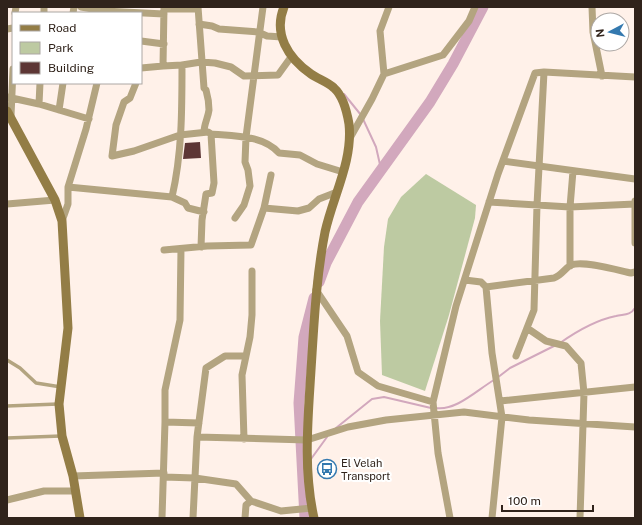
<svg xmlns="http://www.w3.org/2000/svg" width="642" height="525" font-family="'Public Sans',sans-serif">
<rect width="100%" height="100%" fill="#fff1e9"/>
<!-- green -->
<path fill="#bdcaa2" d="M426,174L476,205L475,218L449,315L425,391L382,375L380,321L384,247L388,219L401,197Z"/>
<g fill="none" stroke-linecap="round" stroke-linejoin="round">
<!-- stream -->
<path stroke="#d2a8bd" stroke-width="2" d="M344,94L361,115
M363,119L376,147L381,169
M560,343C577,331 596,320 616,316C623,314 630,316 635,308
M497,378L510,368L556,345
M436,408C456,411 477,390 494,380
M336,428L372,399L384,397L431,408
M311,459L327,437
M301,476L305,470"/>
<!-- river -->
<path stroke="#d2a8bd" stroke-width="11" d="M319,282L326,263L358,202L430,102L453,64L483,7
M305,518L299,403L304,337L314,298"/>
</g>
<!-- building -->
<path fill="#5d3635" d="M200,142L201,158L183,159L185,143Z"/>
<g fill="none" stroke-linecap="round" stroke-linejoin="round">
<!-- lane -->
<path stroke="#b3a480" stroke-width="3.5" d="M7,360L20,368L36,383L61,387
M7,406L58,404
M7,438L61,436"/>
<!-- street -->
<path stroke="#b3a480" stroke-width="7" d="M81,7L104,11L164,14
M164,7L163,66L182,65C182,110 182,154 172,197
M198,7L204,88L206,90C208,97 209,103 209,110C208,118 204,124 204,132
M592,7L593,32L602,76
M164,9H197
M15,13L16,7
M44,13V7
M73,13L74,7
M199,24L212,26L219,29L258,32L267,36L282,37
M7,29L13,28
M141,41L164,44
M182,65L201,62L215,63L231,67L244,76L278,75L291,57
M141,68L163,66
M384,74L380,31L389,7
M136,83L130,98L124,102L116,125L112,156L134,151L180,135L208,132L211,134C234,136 263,135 279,153L300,155L317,164L343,172
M7,97L39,104L89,119
M39,104L40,83
M59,110L63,83
M11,116L13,69
M350,138L372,99L384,74L443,55L469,21L475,7
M503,161L635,179
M68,187L172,197L185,203L188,208L204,212
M635,201V243
M489,202L570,207L635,204
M7,204L55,200
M264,208L271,175
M235,218L244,205L250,186L248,170L245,162L246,137L263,7
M62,221L68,204V187L86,129L97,83
M201,247L202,220L206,194L212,193L214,183L211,134
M181,249L180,320L165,390V422L199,423
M164,250L207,246L251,245L264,208L298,211L309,208L319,199L337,192
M570,266V207L573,171
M465,280L481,282L486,287L492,353L502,417L492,518
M486,287L554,278C562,275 564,269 571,265C583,260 617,270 631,273L635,272
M316,290L347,336L358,372L378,386L433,402
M527,328L546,341L566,346L581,363L584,393L580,518
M516,356L534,310L537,205L544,72
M500,401L635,387
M197,437L307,440L348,427L386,420L464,412L529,420L635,427
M244,439L242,375L250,337L252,315V271
M73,476L164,473
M164,477L195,478L236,484L251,501L281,511L312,508
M7,500L44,491H76
M162,518L165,422
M193,518L197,437L206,368L225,356H245
M245,518L246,505L251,501
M450,518L438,453L433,402L456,306L498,174L535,73L544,72L635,77"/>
<!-- secondary -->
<path stroke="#937d46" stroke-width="9" d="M284,7C273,34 288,58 311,74C318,79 328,82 334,88C343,96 347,112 349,124C353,161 333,196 325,232C316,278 314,324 311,370C308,419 303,469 314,518
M7,111L55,200L62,221L68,328L59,404L62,436L73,476L80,518"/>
</g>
<!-- icons -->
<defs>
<g id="bus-ring" transform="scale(1)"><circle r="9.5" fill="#fff" stroke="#3479af" stroke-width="1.5"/><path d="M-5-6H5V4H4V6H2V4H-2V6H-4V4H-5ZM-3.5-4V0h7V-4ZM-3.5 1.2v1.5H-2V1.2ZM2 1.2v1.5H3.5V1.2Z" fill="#3479af"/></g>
</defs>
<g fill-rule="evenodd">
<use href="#bus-ring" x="327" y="469"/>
</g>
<g text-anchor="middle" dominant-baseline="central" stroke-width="4" stroke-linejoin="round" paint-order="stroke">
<!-- poi labels -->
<g font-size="11" fill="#30231b" stroke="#fff" text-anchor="start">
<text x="341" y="463">El Velah<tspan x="341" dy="13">Transport</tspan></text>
</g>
</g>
<!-- border -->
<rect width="642" height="525" fill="none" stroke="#30231b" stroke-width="16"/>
<!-- legend -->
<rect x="12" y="12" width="130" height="72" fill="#ffffff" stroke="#aca7a4"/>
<rect x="20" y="25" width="20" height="6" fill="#937d46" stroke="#aca7a4"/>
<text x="48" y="32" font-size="12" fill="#30231b">Road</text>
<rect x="20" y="42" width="20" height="12" fill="#bdcaa2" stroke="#aca7a4"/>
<text x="48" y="52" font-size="12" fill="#30231b">Park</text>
<rect x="20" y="62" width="20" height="12" fill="#5d3635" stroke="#aca7a4"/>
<text x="48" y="72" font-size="12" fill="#30231b">Building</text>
<!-- north arrow -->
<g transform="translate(610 32) rotate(263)"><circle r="19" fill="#ffffff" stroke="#aca7a4"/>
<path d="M0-3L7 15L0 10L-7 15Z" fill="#3479af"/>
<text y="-6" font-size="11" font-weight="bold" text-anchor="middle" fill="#30231b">N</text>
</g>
<!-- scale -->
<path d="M502 505v6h91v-6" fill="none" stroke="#30231b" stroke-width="2"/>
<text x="508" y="505" font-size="12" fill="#30231b" stroke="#ffffff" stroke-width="3" paint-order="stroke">100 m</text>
</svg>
